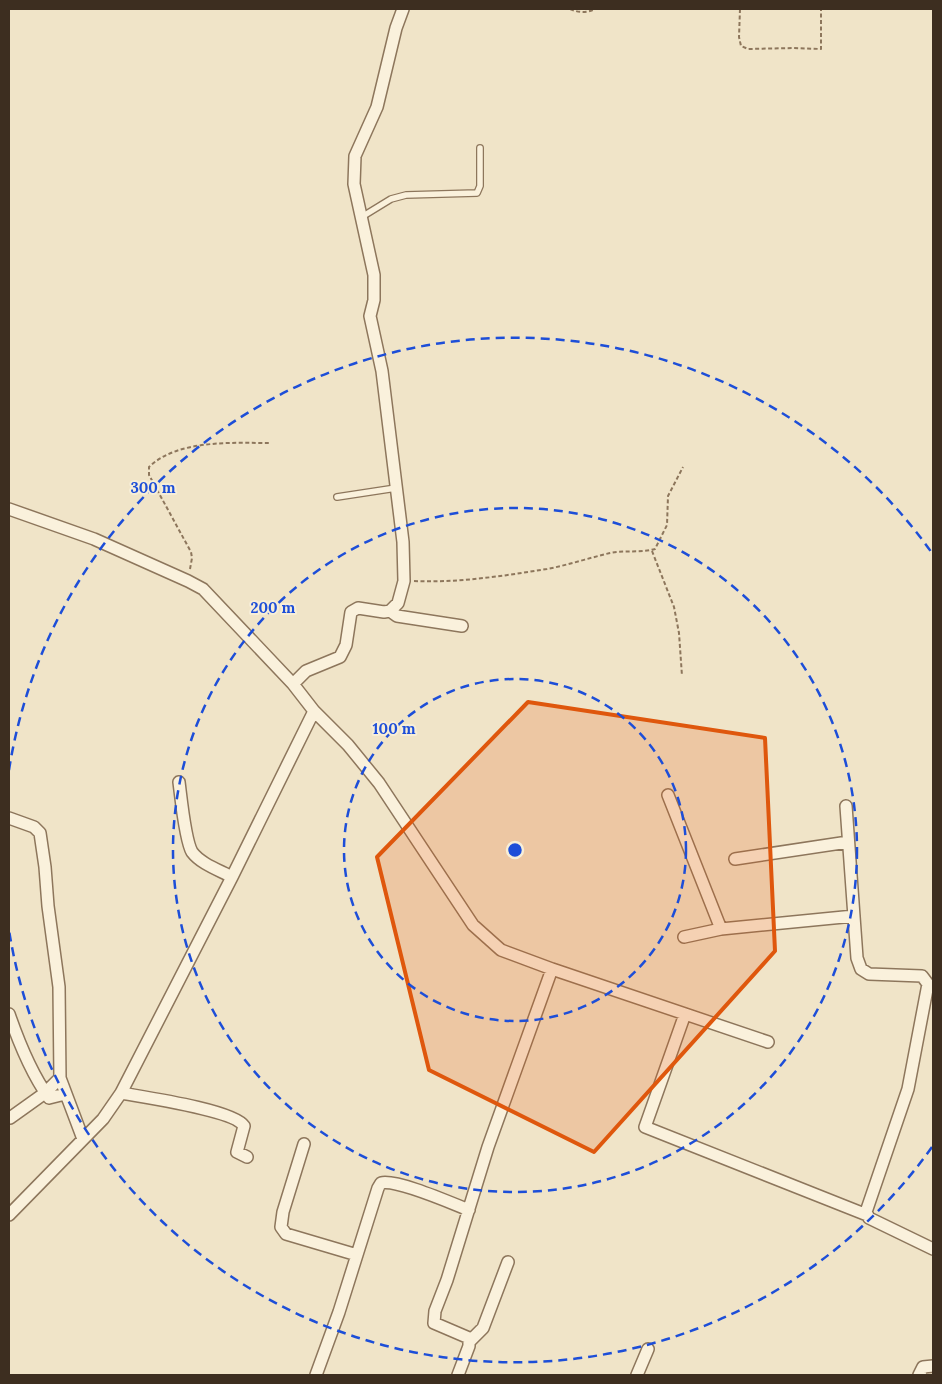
<svg xmlns="http://www.w3.org/2000/svg" width="942" height="1384" font-family="Lora,serif">
<rect width="100%" height="100%" fill="#f0e4c8"/>
<g fill="none" stroke-linecap="round" stroke-linejoin="round">
<!-- lane casing -->
<g stroke="#8d765c" stroke-width="8">
<path id="lane" d="M360,218L391,199L406,195L477,193L480,186V148
M337,497L396,488"/>
</g>
<!-- street casing -->
<g stroke="#8d765c" stroke-width="14">
<path id="street" d="M9,509L94,539L188,581L203,589L293,684L314,711L348,745L379,783L473,925L501,950L552,969L768,1042
M390,611L397,616L462,626
M293,684L306,671L340,657L346,645L351,612L358,608L384,612L390,611L398,603L404,581L403,542L382,371L370,316L374,300V275L354,184L355,156L377,107L396,28L403,9
M179,782C181,797 185,840 192,852C201,864 219,870 232,877
M668,795L721,929
M846,806L857,958L861,969L869,974L922,976L928,984L908,1089L866,1212L869,1218L933,1249
M9,818L34,827L40,833L45,867L48,906L59,987L60,1078L83,1139
M735,859L848,842
M684,937L721,929L854,916
M9,1014C19,1043 31,1073 49,1098L65,1094
M685,1014L645,1127L867,1215
M121,1093C143,1097 234,1110 244,1126L237,1152L247,1157
M10,1118L45,1093L60,1078
M304,1144L283,1212L281,1227L286,1234L357,1255
M9,1215L103,1119L121,1093L232,877L314,711
M470,1341L483,1328L508,1262
M316,1375L339,1312L378,1188L381,1183C397,1179 451,1203 469,1210
M458,1375L469,1346V1338L434,1323L435,1311L447,1280L488,1147L552,969
M637,1375L648,1349
M919,1375L923,1367L933,1366"/>
</g>
<!-- path -->
<path stroke="#8d765c" stroke-width="2" stroke-dasharray="4 2.5" stroke-linecap="butt" d="M570,9C579,13 587,13 595,9
M740,9L739,37L741,46L748,49L794,48L821,49V9
M652,551L674,607L679,633L682,676
M190,569L192,558L191,552L149,475V467C178,439 233,443 271,443
M414,581C458,583 503,576 547,569C568,565 589,558 610,553C625,550 641,553 655,549L667,525L668,496L683,467"/>
<!-- lane -->
<use href="#lane" stroke="#faf1dc" stroke-width="5.5"/>
<!-- street -->
<use href="#street" stroke="#faf1dc" stroke-width="11"/>
</g>
<!-- marked area -->
<path fill="#df570d" fill-opacity="0.2" stroke="#df570d" stroke-width="4" stroke-linejoin="round" d="M528,702L765,738L775,951L594,1152L429,1070L377,857Z"/>
<!-- distance rings -->
<g fill="none" stroke="#1d4ed8" stroke-width="2.5" stroke-dasharray="9 6">
<circle cx="515" cy="850" r="171"/>
<circle cx="515" cy="850" r="342"/>
<path d="M932 1147A512 512 0 0 1 9 930M9 770A512 512 0 0 1 932 553"/>
</g>
<circle cx="515" cy="850" r="8" fill="#1d4ed8" stroke="#f7eed8" stroke-width="2.5"/>
<g font-size="15" text-anchor="middle" font-weight="bold" fill="#1d4ed8" stroke="#f7eed8" stroke-width="4" stroke-linejoin="round" paint-order="stroke">
<text x="153" y="493">300 m</text>
<text x="273" y="613">200 m</text>
<text x="394" y="734">100 m</text>
</g>
<!-- border -->
<rect width="942" height="1384" fill="none" stroke="#3d2e20" stroke-width="20"/>
</svg>
